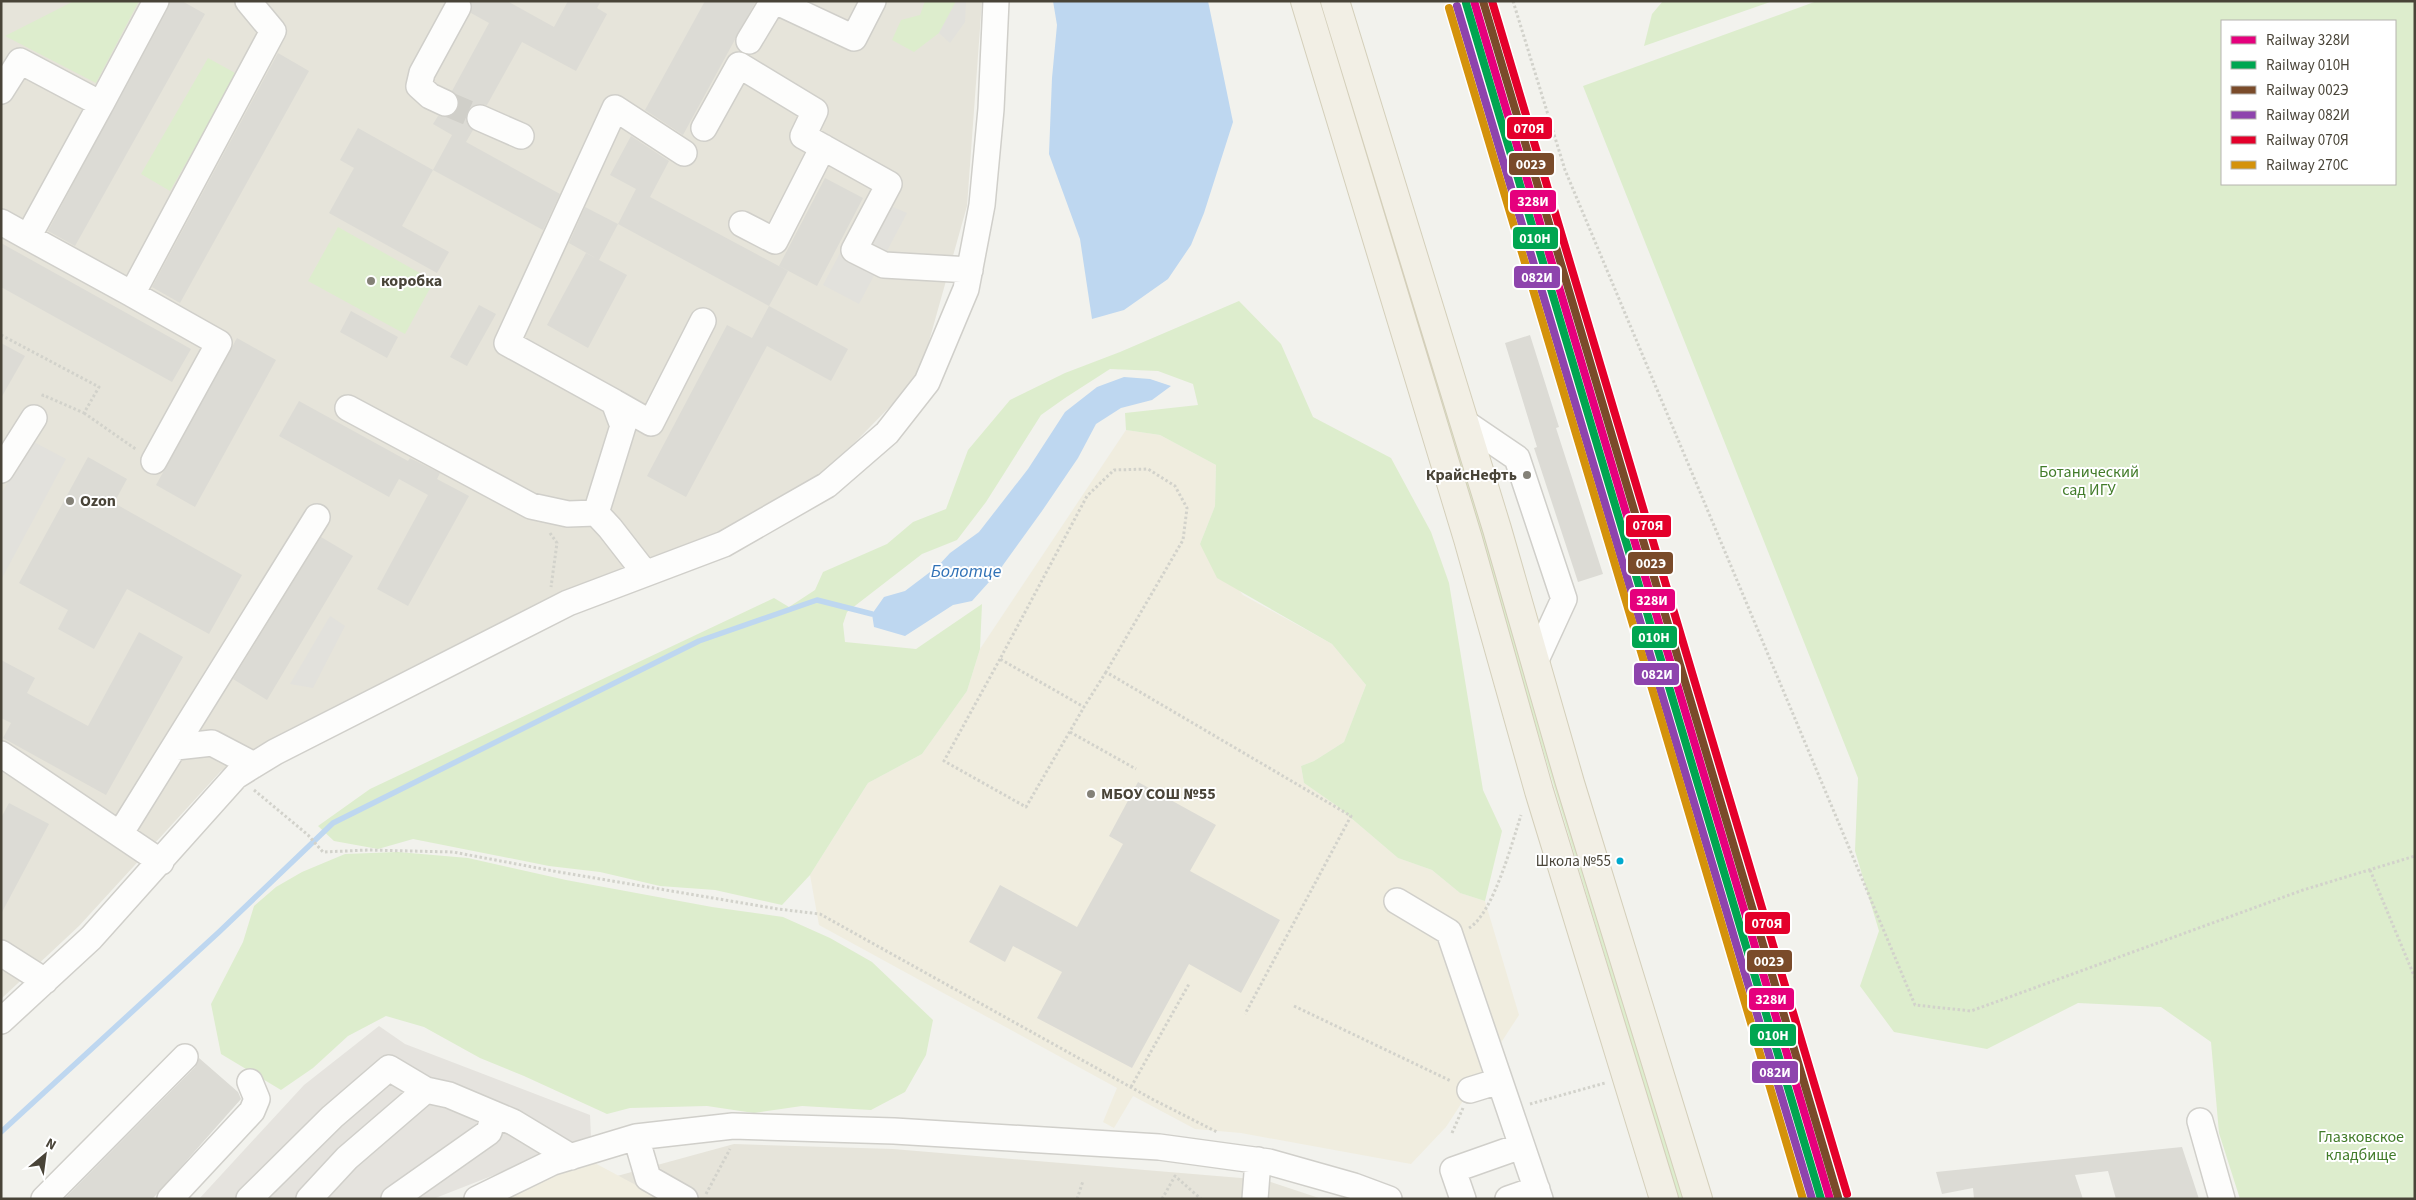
<svg xmlns="http://www.w3.org/2000/svg" width="2416" height="1200" font-family="'Source Sans 3',sans-serif">
<rect width="100%" height="100%" fill="#f2f2ed"/>
<!-- residential -->
<path fill="#e6e4da" d="M1,1H982L967,206L919,377L821,477L722,537L562,591L221,771L79,926L1,999Z
M734,1144L893,1149L1265,1180L1322,1199H533Z"/>
<!-- industrial -->
<path fill="#e5e3de" d="M379,1026L405,1044L590,1115L591,1137L433,1199H199L304,1085Z"/>
<!-- education -->
<path fill="#f0eddf" d="M1126,430L1160,435L1216,465L1215,506L1200,544L1243,595L1332,644L1366,685L1344,742L1314,761L1301,766L1304,783L1337,806L1398,858L1432,870L1460,893L1485,901L1519,1015L1446,1127L1411,1164L1241,1133L1195,1129L1133,1096L1114,1128L1103,1122L1117,1088L819,925L810,875L868,783L922,754L967,691L980,649Z
M591,1161L662,1199H498L534,1180Z"/>
<!-- green -->
<path fill="#ddedcd" fill-rule="evenodd" d="M74,1H139L96,83L5,36Z
M925,1H956V4L939,33L914,52L892,40L901,20L920,15Z
M1318,1H1324L1683,1199H1678Z
M1663,1H1773L1644,46L1652,14Z
M1817,1H2415V1199H2240L2219,1133L2211,1042L2161,1007L2078,1003L1987,1049L1894,1032L1860,986L1879,931L1855,851L1858,778L1583,86ZM2222,21H2395V184H2222Z
M208,58L237,74L170,191L141,174Z
M338,227L434,281L405,334L308,281Z
M1239,301L1281,344L1313,417L1391,458L1431,532L1449,583L1483,790L1502,831L1485,901L1460,893L1432,870L1398,858L1337,806L1304,783L1301,766L1314,761L1344,742L1366,685L1332,644L1217,578L1200,544L1215,506L1216,465L1160,435L1126,430L1125,413L1198,405L1193,384L1158,371L1110,369L1065,398L1041,415L986,502L957,540L922,554L847,612L843,624L845,642L916,649L982,604L980,649L967,691L922,754L868,783L810,875L782,905L715,890L660,886L600,872L549,866L413,839L378,849L334,841L318,826L370,789L774,598L789,607L815,590L823,572L887,544L913,522L946,509L968,450L1010,400L1065,373L1120,352Z
M398,852L468,858L566,880L712,907L783,917L830,938L872,962L933,1020L926,1055L905,1092L871,1110L802,1106L754,1113L707,1106L630,1108L607,1114L524,1076L480,1058L424,1027L386,1016L348,1036L313,1068L281,1090L221,1054L211,1004L243,942L254,906L276,887L302,872L345,854Z"/>
<!-- parking -->
<path fill="#e2e1dc" d="M956,1H966L965,22L950,43L939,33Z
M870,197L907,213L859,304L823,285Z
M32,441L66,459L1,580V494Z
M330,616L345,626L313,688L290,684Z"/>
<!-- water -->
<path fill="#bed7f0" d="M1053,1H1208L1233,122L1204,213L1191,245L1168,279L1124,310L1092,319L1080,239L1049,154L1052,78L1057,25Z
M1124,377L1150,379L1171,386L1152,400L1121,408L1096,424L1078,458L1042,511L998,572L972,601L953,605L905,636L874,627L872,614L884,597L905,591L938,566L950,553L979,532L1028,469L1065,412L1097,387Z"/>
<g fill="none" stroke-linecap="round" stroke-linejoin="round">
<!-- stream -->
<path stroke="#bed7f0" stroke-width="5.5" d="M1,1132L219,932L333,823L699,641L817,600L872,614"/>
</g>
<!-- building -->
<path fill="#dcdbd5" d="M170,1H182L205,14L75,246L48,231Z
M471,1H507L554,27L568,1H601L597,8L607,14L576,71L522,42L487,105L478,104L471,107L467,113L466,120L473,130L466,142L560,194L543,230L433,170L452,135L433,124L438,116L447,117L458,109L459,101L452,91L489,23L471,13Z
M705,1H756L683,135L645,110Z
M278,53L309,71L180,303L152,287Z
M358,128L433,170L402,226L449,252L437,273L329,213L354,168L340,160Z
M631,136L669,161L650,197L788,271L769,306L618,224L636,189L610,175Z
M825,178L863,198L817,286L779,266Z
M585,207L618,224L599,260L569,243Z
M1,243L191,349L172,382L1,287Z
M586,253L627,275L588,348L547,325Z
M479,305L496,314L467,366L450,357Z
M769,306L848,349L831,381L767,346L686,497L647,476L727,325L752,338Z
M351,311L398,337L387,358L340,332Z
M1530,335L1559,427L1556,428L1603,574L1578,582L1534,448L1537,447L1505,343Z
M237,338L276,360L195,507L156,485Z
M1,343L25,356L1,398Z
M299,401L408,461L410,458L440,473L437,479L469,496L408,606L377,589L428,495L399,479L389,497L279,436Z
M88,457L127,479L114,503L242,575L209,634L127,589L94,649L58,629L68,610L19,583Z
M321,537L353,556L267,700L233,679Z
M139,632L183,657L106,795L3,738L11,723L1,718V660L35,678L27,693L88,726Z
M1138,782L1216,825L1190,871L1280,920L1241,993L1189,964L1132,1068L1037,1018L1062,972L1013,946L1005,962L969,942L1000,885L1077,927L1123,844L1109,836Z
M9,803L49,824L1,914V818Z
M199,1058L238,1092L241,1099L157,1194L152,1199H64L195,1067Z
M2182,1147L2199,1199H2116L2108,1171L2075,1175L2083,1199H1974L1973,1188L1942,1194L1936,1172Z"/>
<g fill="none" stroke-linecap="round" stroke-linejoin="round">
<!-- minor-tunnel -->
<path stroke="#d0cfc9" stroke-width="25" stroke-dasharray="25 12" stroke-linecap="butt" d="M445,103L480,118"/>
<!-- minor casing -->
<g stroke="#d0cfca" stroke-width="28">
<path id="minor" d="M775,1L854,38L873,1
M749,41L773,1
M1,91L20,61L101,104L156,1
M445,103L430,96L419,86L422,73L458,7
M101,104L28,237L132,294L273,31L248,1
M480,118L521,136
M704,128L739,65L815,111L803,136L889,184L854,250L884,265L970,270
M1,222L28,237
M742,224L775,241L823,147
M132,294L219,343L154,461
M614,402L651,423L703,321
M348,408L531,506L568,514L596,513L610,528L645,573
M1464,422L1517,458L1564,599L1535,662
M1,470L34,418
M596,513L623,426L614,402L507,343L615,108L684,153
M176,747L212,743L254,765
M1,754L161,862
M120,834L317,517
M1397,901L1449,932L1540,1199
M1,953L45,981
M1,1021L91,938L236,776L275,752L568,603L724,544L827,485L887,433L927,382L966,289L982,205L991,109L996,1
M1470,1090L1499,1081
M2200,1121L2222,1199
M636,1137L648,1178L685,1199
M44,1199L185,1057
M170,1199L252,1111L257,1099L250,1082
M249,1199L332,1117L389,1068L426,1090L449,1095L513,1122L571,1157
M309,1199L347,1158L426,1090
M394,1199L489,1132L494,1114
M477,1199L553,1162L636,1137L733,1126L894,1131L1159,1147L1269,1162L1354,1186L1389,1199
M1255,1199L1258,1160
M1463,1199L1453,1170L1521,1146
M1508,1199L1537,1189"/>
</g>
<!-- major casing -->
<g stroke="#d4cfba" stroke-width="30">
<path id="major" d="M1305,1L1468,539L1539,791L1664,1199
M1335,1L1497,529L1570,783L1698,1199"/>
</g>
<!-- path -->
<path stroke="#d2d2cb" stroke-width="3" stroke-dasharray="2.5 2.5" stroke-linecap="butt" d="M1513,1L1565,170L1915,1005L1971,1011L2303,890L2415,856
M1,335L99,387L84,413L43,395L42,398
M84,413L137,450
M550,533L557,543L551,587
M1000,659L944,761L1026,807L1084,707
M1106,672L1084,707L1000,659L1087,496L1114,470L1148,469L1175,486L1187,508L1183,540L1106,672L1351,816L1245,1014
M1070,732L1136,769
M254,790L308,835L323,852L368,850L453,852L559,872L778,909L820,914L1152,1099L1217,1132
M2370,870L2415,978
M1469,928C1493,914 1512,843 1521,815
M1294,1006L1451,1081
M1131,1087L1189,984
M1530,1104L1605,1083
M1452,1133L1463,1108
M706,1194L730,1149
M1077,1199L1083,1181
M1162,1199L1175,1176L1201,1199"/>
<!-- minor -->
<use href="#minor" stroke="#fdfdfc" stroke-width="25"/>
<!-- major -->
<use href="#major" stroke="#f2efe5" stroke-width="28"/>
<!-- rail-1 casing -->
<g stroke="#fff" stroke-width="11">
<path id="rail-1" d="M1474,1C1591,401 1714,799 1830,1199"/>
</g>
<!-- rail-2 casing -->
<g stroke="#fff" stroke-width="11">
<path id="rail-2" d="M1466,3C1582,402 1705,799 1821,1199"/>
</g>
<!-- rail-3 casing -->
<g stroke="#fff" stroke-width="11">
<path id="rail-3" d="M1483,1C1600,400 1723,797 1838,1197"/>
</g>
<!-- rail-4 casing -->
<g stroke="#fff" stroke-width="11">
<path id="rail-4" d="M1457,6C1573,404 1697,800 1812,1199"/>
</g>
<!-- rail-5 casing -->
<g stroke="#fff" stroke-width="11">
<path id="rail-5" d="M1492,1C1608,399 1732,796 1847,1194"/>
</g>
<!-- rail-6 casing -->
<g stroke="#fff" stroke-width="11">
<path id="rail-6" d="M1449,8C1565,406 1688,801 1803,1199"/>
</g>
<!-- rail-1 -->
<use href="#rail-1" stroke="#e5007d" stroke-width="8"/>
<!-- rail-2 -->
<use href="#rail-2" stroke="#00a651" stroke-width="8"/>
<!-- rail-3 -->
<use href="#rail-3" stroke="#7a4b2a" stroke-width="8"/>
<!-- rail-4 -->
<use href="#rail-4" stroke="#8e44ad" stroke-width="8"/>
<!-- rail-5 -->
<use href="#rail-5" stroke="#e4002b" stroke-width="8"/>
<!-- rail-6 -->
<use href="#rail-6" stroke="#d4920b" stroke-width="8"/>
</g>
<!-- markers -->
<g fill="#848177" stroke="#fff" stroke-width="2">
<circle cx="371" cy="281" r="5"/>
<circle cx="1527" cy="475" r="5"/>
<circle cx="70" cy="501" r="5"/>
<circle cx="1091" cy="794" r="5"/>
</g>
<circle fill="#00a9ce" stroke="#fff" stroke-width="2" cx="1620" cy="861" r="4.5"/>
<g text-anchor="middle" dominant-baseline="central" stroke-width="4" stroke-linejoin="round" paint-order="stroke">
<!-- bus labels -->
<g font-size="15" fill="#494438" stroke="#fff" text-anchor="end">
<text x="1611" y="861">Школа №55</text>
</g>
<!-- poi labels -->
<g font-size="16" font-weight="bold" fill="#494438" stroke="#fff" text-anchor="start">
<text x="381" y="281">коробка</text>
<text x="1517" y="475" text-anchor="end">КрайсНефть</text>
<text x="80" y="501">Ozon</text>
<text x="1101" y="794">МБОУ СОШ №55</text>
</g>
<!-- park labels -->
<g font-size="16" fill="#427c2a" stroke="#fff">
<text x="2089" y="472">Ботанический<tspan x="2089" dy="18">сад ИГУ</tspan></text>
<text x="2361" y="1137">Глазковское<tspan x="2361" dy="18">кладбище</tspan></text>
</g>
<!-- water labels -->
<g font-size="18" font-style="italic" fill="#3071b6" stroke="#fff">
<text x="966" y="571">Болотце</text>
</g>
</g>
<g stroke="#fff" stroke-width="2">
<rect x="1506" y="116" width="47" height="24" rx="5" fill="#e4002b"/>
<rect x="1508" y="152" width="47" height="24" rx="5" fill="#7a4b2a"/>
<rect x="1509" y="189" width="48" height="24" rx="5" fill="#e5007d"/>
<rect x="1512" y="226" width="47" height="24" rx="5" fill="#00a651"/>
<rect x="1513" y="265" width="48" height="24" rx="5" fill="#8e44ad"/>
<rect x="1625" y="514" width="47" height="24" rx="5" fill="#e4002b"/>
<rect x="1627" y="551" width="47" height="24" rx="5" fill="#7a4b2a"/>
<rect x="1629" y="588" width="47" height="24" rx="5" fill="#e5007d"/>
<rect x="1631" y="625" width="47" height="24" rx="5" fill="#00a651"/>
<rect x="1633" y="662" width="47" height="24" rx="5" fill="#8e44ad"/>
<rect x="1744" y="911" width="47" height="24" rx="5" fill="#e4002b"/>
<rect x="1746" y="949" width="47" height="24" rx="5" fill="#7a4b2a"/>
<rect x="1748" y="987" width="47" height="24" rx="5" fill="#e5007d"/>
<rect x="1749" y="1023" width="48" height="24" rx="5" fill="#00a651"/>
<rect x="1751" y="1060" width="48" height="24" rx="5" fill="#8e44ad"/>
</g>
<g font-size="14" text-anchor="middle" font-weight="bold" fill="#fff">
<text x="1529" y="133">070Я</text>
<text x="1531" y="169">002Э</text>
<text x="1533" y="206">328И</text>
<text x="1535" y="243">010Н</text>
<text x="1537" y="282">082И</text>
<text x="1648" y="530">070Я</text>
<text x="1651" y="568">002Э</text>
<text x="1652" y="605">328И</text>
<text x="1654" y="642">010Н</text>
<text x="1657" y="679">082И</text>
<text x="1767" y="928">070Я</text>
<text x="1769" y="966">002Э</text>
<text x="1771" y="1004">328И</text>
<text x="1773" y="1040">010Н</text>
<text x="1775" y="1077">082И</text>
</g>
<!-- border -->
<rect width="2416" height="1200" fill="none" stroke="#494438" stroke-width="5"/>
<!-- legend -->
<rect x="2221" y="20" width="175" height="165" fill="#ffffff" stroke="#b6b4af"/>
<rect x="2231" y="36" width="25" height="8" fill="#e5007d" stroke="#b6b4af"/>
<text x="2266" y="45" font-size="15" fill="#494438">Railway 328И</text>
<rect x="2231" y="61" width="25" height="8" fill="#00a651" stroke="#b6b4af"/>
<text x="2266" y="70" font-size="15" fill="#494438">Railway 010Н</text>
<rect x="2231" y="86" width="25" height="8" fill="#7a4b2a" stroke="#b6b4af"/>
<text x="2266" y="95" font-size="15" fill="#494438">Railway 002Э</text>
<rect x="2231" y="111" width="25" height="8" fill="#8e44ad" stroke="#b6b4af"/>
<text x="2266" y="120" font-size="15" fill="#494438">Railway 082И</text>
<rect x="2231" y="136" width="25" height="8" fill="#e4002b" stroke="#b6b4af"/>
<text x="2266" y="145" font-size="15" fill="#494438">Railway 070Я</text>
<rect x="2231" y="161" width="25" height="8" fill="#d4920b" stroke="#b6b4af"/>
<text x="2266" y="170" font-size="15" fill="#494438">Railway 270С</text>
<!-- north arrow -->
<g transform="translate(45 1155) rotate(29)" stroke="#ffffff" stroke-width="4" paint-order="stroke">
<path d="M0-4L9 19L0 12L-9 19Z" fill="#494438"/>
<text y="-8" font-size="14" font-weight="bold" text-anchor="middle" fill="#494438">N</text>
</g>
</svg>
